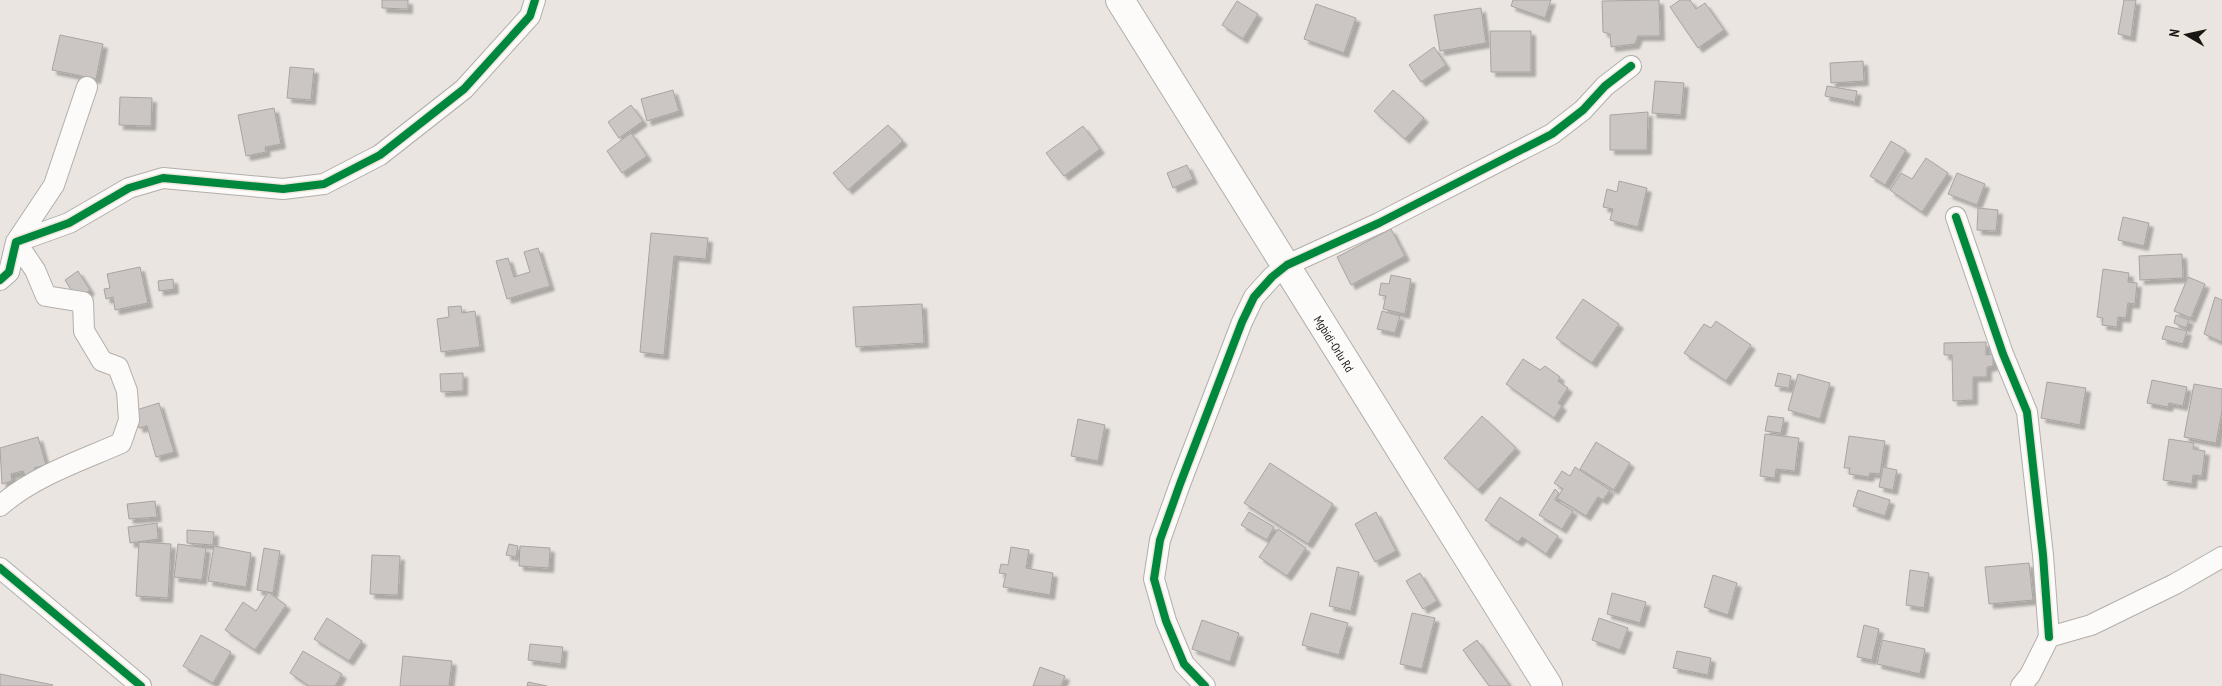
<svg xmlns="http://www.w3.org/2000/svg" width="2222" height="686" font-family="'PT Sans Narrow',sans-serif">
<defs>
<filter id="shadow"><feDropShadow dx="4.5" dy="4.5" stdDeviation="1" flood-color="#0004"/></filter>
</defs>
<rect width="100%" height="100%" fill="#eae5e0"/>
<!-- building -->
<path fill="#cbc6c3" stroke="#a8a4a1" filter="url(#shadow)" d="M382,0H408V9L382,8Z
M1513,0H1551L1545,18L1511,6Z
M1659,0L1660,36H1638L1635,44L1611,47L1610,34L1603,32L1602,1Z
M1680,0H1690L1696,9L1705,3L1724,30L1698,48L1670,7Z
M2124,0H2136L2131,37L2118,34Z
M1237,1L1258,14L1243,39L1222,25Z
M1316,4L1356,18L1344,53L1304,39Z
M1481,8L1486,43L1440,51L1434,15Z
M1490,31H1531V72H1491Z
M60,35L103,44L96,79L52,70Z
M1434,47L1446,65L1421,82L1409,65Z
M1863,61L1864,81L1831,83L1830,63Z
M290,67L314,69L311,100L287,98Z
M1655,81L1684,83L1681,115L1652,113Z
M1827,86L1857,91L1855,102L1825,96Z
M673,90L679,111L647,121L641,99Z
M1393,90L1424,118L1405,139L1374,111Z
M120,97L152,98L151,126L119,125Z
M631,105L643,121L619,138L608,122Z
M274,108L281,144L265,147L266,152L246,156L238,115Z
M1648,112L1647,150H1610V115Z
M888,125L903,141L848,190L833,173Z
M1083,126L1100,149L1064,176L1046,153Z
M631,133L647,156L622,173L607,151Z
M1891,141L1906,150L1885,185L1870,176Z
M1926,158L1948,173L1922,212L1890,190L1901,173L1912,179Z
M1187,165L1193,179L1173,188L1167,173Z
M1957,173L1985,184L1977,205L1948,194Z
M1619,181L1647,188L1638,227L1610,220L1613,209L1603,207L1607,189L1617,192Z
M1978,208L1998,210L1996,231L1977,230Z
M2123,217L2149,223L2144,246L2118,240Z
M1391,229L1405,256L1351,285L1337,257Z
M651,233L708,238L706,259L674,256L664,355L640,352Z
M538,248L550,286L507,299L496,261L508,258L514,277L530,272L524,252Z
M2182,254L2183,278L2140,280L2139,256Z
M140,267L148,303L115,310L113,297L106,299L104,289L110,288L107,274Z
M2103,269L2129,273L2128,282L2137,283L2135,304L2128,303L2126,318L2118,317L2117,327L2102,325L2103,318L2097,317Z
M78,271L90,290L77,299L65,280Z
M1391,275L1411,279L1405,314L1383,309L1386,296L1379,295L1381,283L1389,284Z
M2188,277L2205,284L2191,318L2174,311Z
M173,279L174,289L159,291L158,281Z
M2215,297L2222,300V342L2204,334Z
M1583,299L1619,324L1592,363L1556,338Z
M922,304L924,343L856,347L853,307Z
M461,306L462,313L475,311L480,347L441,352L437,319L449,317L448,307Z
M1382,311L1400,316L1395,333L1377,329Z
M2176,315L2189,320L2186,328L2174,323Z
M1716,321L1751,345L1726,381L1684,353L1704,324L1711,328Z
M2166,326L2187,331L2183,344L2162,339Z
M1986,342V355L1993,354V366L1987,367V377H1973V400L1953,401L1952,355H1944V343Z
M1523,359L1540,370L1545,366L1560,377L1558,381L1568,388L1558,403L1562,406L1554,418L1506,384Z
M463,373V391L441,392L440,374Z
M1778,373L1791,376L1789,388L1775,386Z
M1798,374L1830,383L1820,419L1788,410Z
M2152,380L2187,387L2183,406L2169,403L2168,407L2147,403Z
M2047,382L2086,388L2080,425L2041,418Z
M2194,384L2222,389V411L2216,443L2184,437Z
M159,403L174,452L156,457L147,426L139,428L133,411Z
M1482,416L1516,448L1478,490L1444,458Z
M1768,416L1784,418L1781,433L1765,431Z
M1078,419L1105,425L1098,461L1071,456Z
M1765,434L1799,438L1795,471L1776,469L1775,478L1760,476Z
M1849,436L1885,441L1880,474L1870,473L1869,477L1849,474L1850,468H1844Z
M38,437L46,465L34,468L36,475L26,478L23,471L11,474L12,481L2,484L0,448Z
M2169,439L2194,443L2193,449L2205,451L2202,476L2193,475L2192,484L2163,480Z
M1596,442L1630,463L1614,490L1580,469Z
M1270,463L1333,504L1308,544L1244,503Z
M1575,467L1610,490L1603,500L1598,497L1586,516L1557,498L1563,489L1554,483L1562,471L1570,476Z
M1883,467L1897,470L1893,490L1879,487Z
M1555,489L1559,493L1555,500L1573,511L1562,529L1539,515Z
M1858,490L1890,500L1885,516L1853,506Z
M1500,497L1558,536L1546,554L1522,537L1518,542L1485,520Z
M155,501L157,517L129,519L127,504Z
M1249,512L1274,527L1267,540L1241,525Z
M1376,512L1396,551L1375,562L1355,524Z
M157,523L158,539L130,543L128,527Z
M1278,529L1306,548L1287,576L1259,557Z
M187,530L214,532L213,545L187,543Z
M139,542L171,544L168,598L136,596Z
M178,544L206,548L202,580L174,577Z
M509,544L518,546L516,557L506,555Z
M214,546L251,553L246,587L208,581Z
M520,546L550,548L549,568L519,566Z
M1011,547L1029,550L1026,568L1053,573L1050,595L1003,587L1006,574L999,573L1001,564L1008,565Z
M264,548L280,551L273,593L257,590Z
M372,555L400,556L398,595L370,594Z
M2029,563L2033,600L1989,604L1985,567Z
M1337,567L1359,572L1351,611L1329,606Z
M1910,570L1929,573L1924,608L1906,605Z
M1420,573L1437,601L1423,609L1406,581Z
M1713,575L1737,583L1728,615L1704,607Z
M268,592L286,605L255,650L225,630L243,602L256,611Z
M1612,593L1646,602L1640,623L1607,614Z
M1311,613L1348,623L1339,655L1302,645Z
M1412,613L1435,618L1422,669L1400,664Z
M327,618L362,641L349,661L314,639Z
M1599,618L1628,628L1620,650L1592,640Z
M1202,620L1239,633L1230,662L1192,649Z
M1864,625L1879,629L1872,660L1857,657Z
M201,635L231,652L213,683L183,666Z
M1477,640L1510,686H1489L1463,650Z
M1882,640L1925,649L1920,674L1877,664Z
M530,644L563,647L561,664L528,660Z
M303,651L342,674L335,686H309L290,673Z
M1677,651L1711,658L1708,675L1673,668Z
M403,656L452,661L449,686H400Z
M1040,667L1065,676L1061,686H1033Z
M0,674L53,685L52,686H0Z
M528,682L547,686H527Z"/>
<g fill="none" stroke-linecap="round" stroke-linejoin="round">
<!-- street casing -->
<g stroke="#b2afab" stroke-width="22">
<path id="street" d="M1956,217L2003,354L2027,412L2043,555L2049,637
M0,280L9,272L16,242L69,223L129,188L163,178L283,189L324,184L380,155L464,89L530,16L535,0
M0,506C34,476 80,461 121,443L129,420L127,391L118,367L102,361L84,331L83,302L46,296L35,270L16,242L54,185L87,87
M0,568L141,686
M1205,686L1184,664L1166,621L1154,579L1160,540L1180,484L1242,322L1254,297L1272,277L1287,265L1379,223L1552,134L1583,110L1605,86L1631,66
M2021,686L2030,675L2049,637L2091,625L2175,584L2222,557"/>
</g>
<!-- secondary casing -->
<g stroke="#b2afab" stroke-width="30">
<g id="secondary">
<path id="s1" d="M1120,0L1548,686"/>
</g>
</g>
<!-- street -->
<use href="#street" stroke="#fcfbfa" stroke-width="20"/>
<!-- secondary -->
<use href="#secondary" stroke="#fcfbfa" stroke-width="28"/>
<!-- cycleway casing -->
<g stroke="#eee6dc" stroke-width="11">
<path id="cycleway" d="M1956,217L2003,354L2027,412L2043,555L2049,637
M0,280L9,272L16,242L69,223L129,188L163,178L283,189L324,184L380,155L464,89L530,16L535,0
M0,568L141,686
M1205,686L1184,664L1166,621L1154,579L1160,540L1180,484L1242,322L1254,297L1272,277L1287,265L1379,223L1552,134L1583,110L1605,86L1631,66"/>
</g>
<!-- cycleway -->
<use href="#cycleway" stroke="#00873e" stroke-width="8"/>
</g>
<g text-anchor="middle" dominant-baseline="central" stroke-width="4.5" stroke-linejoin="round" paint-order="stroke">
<!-- street labels -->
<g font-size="12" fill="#191613" stroke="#eee6dc">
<text stroke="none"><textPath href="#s1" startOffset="405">Mgbidi-Orlu Rd</textPath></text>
</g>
</g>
<!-- north arrow -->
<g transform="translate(2187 35) rotate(279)" stroke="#eee6dc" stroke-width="4" paint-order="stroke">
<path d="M0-4L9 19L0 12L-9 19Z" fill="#191613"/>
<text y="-8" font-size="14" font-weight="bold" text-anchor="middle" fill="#191613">N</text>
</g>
</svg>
